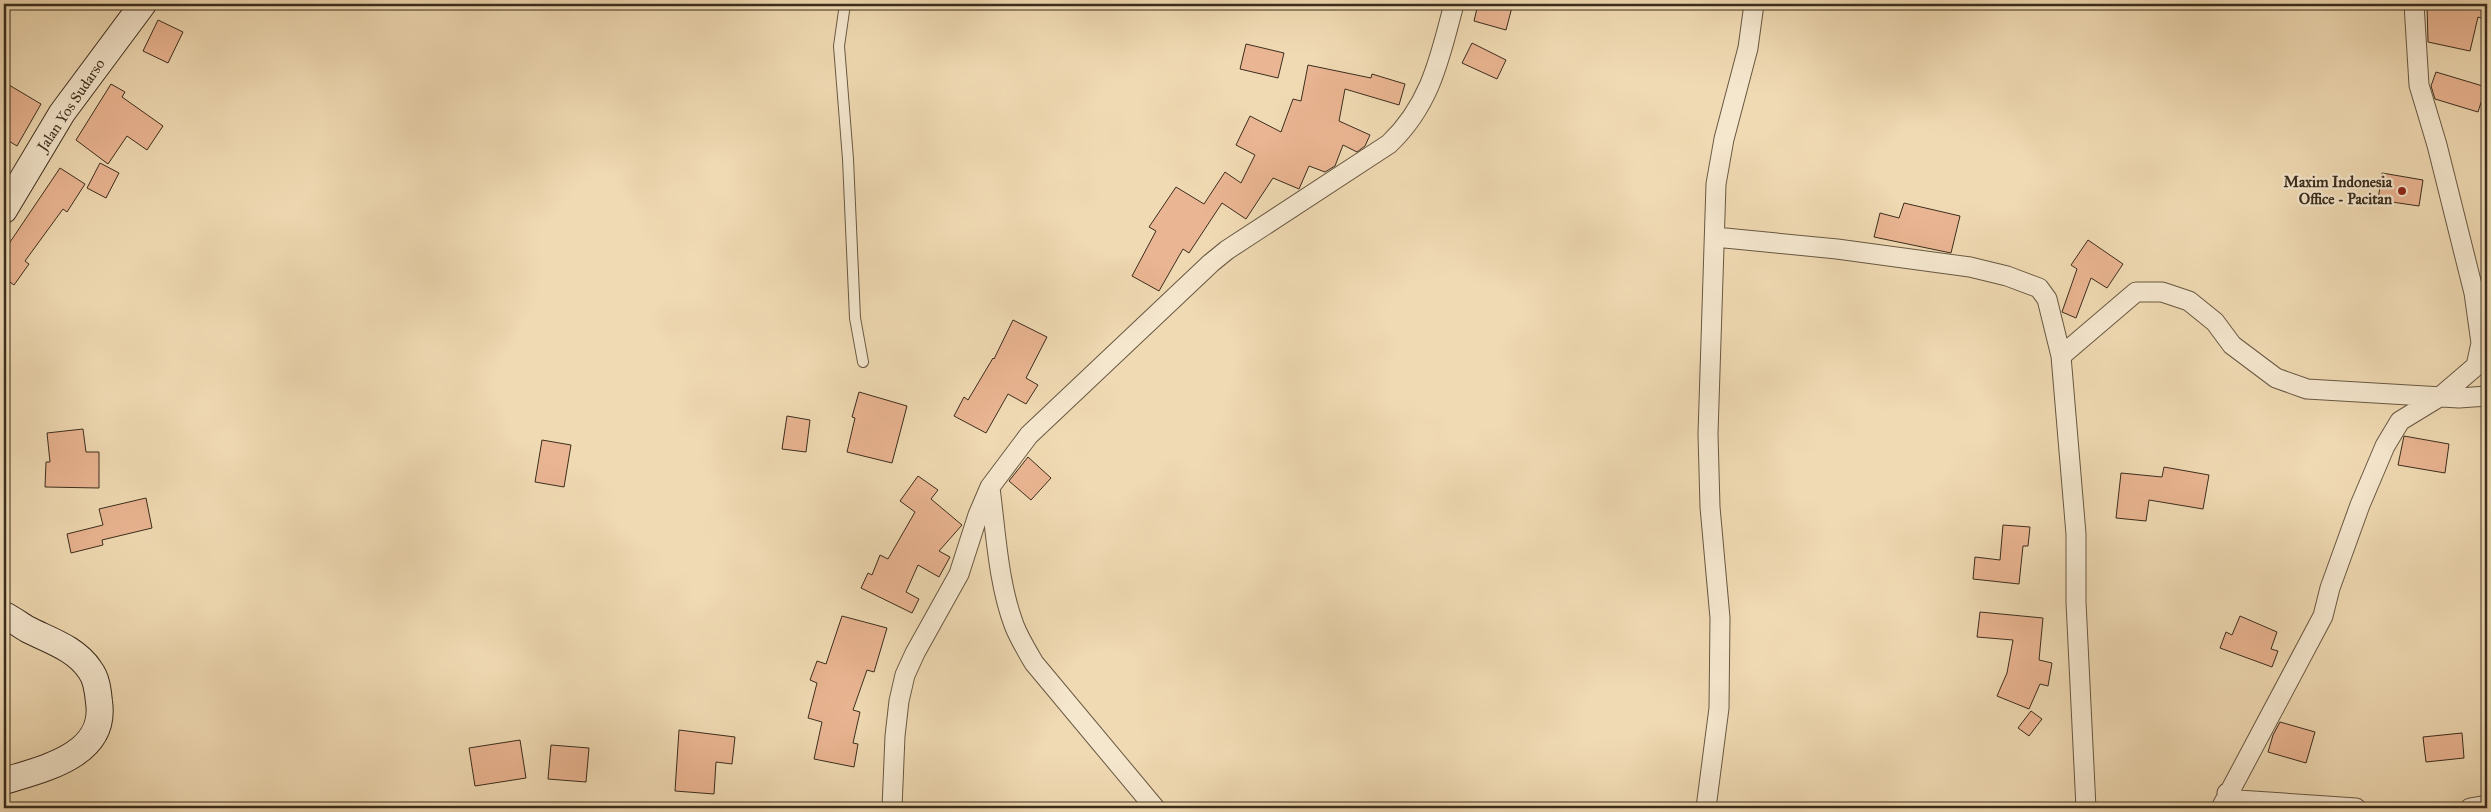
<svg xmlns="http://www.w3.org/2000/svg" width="2491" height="812" font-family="'IM FELL Great Primer',serif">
<rect width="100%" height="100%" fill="#f0dab3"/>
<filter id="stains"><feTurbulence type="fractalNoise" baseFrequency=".004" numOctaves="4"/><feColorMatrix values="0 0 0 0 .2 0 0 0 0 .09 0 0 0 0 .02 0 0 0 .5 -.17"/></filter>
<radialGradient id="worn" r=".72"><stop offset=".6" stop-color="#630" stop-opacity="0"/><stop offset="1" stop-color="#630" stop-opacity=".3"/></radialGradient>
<!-- building -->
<path fill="#eab592" stroke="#3b2d1d" d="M1478,4H1499L1512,7L1506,30L1474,21Z
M2427,4H2487V20L2478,17L2470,51L2428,42Z
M158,20L183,32L168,63L143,51Z
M1472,43L1506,60L1497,79L1462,63Z
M1246,44L1284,53L1278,78L1240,69Z
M1308,65L1371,78L1372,74L1405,84L1399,105L1345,89L1339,121L1370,135L1365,146L1357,152L1343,145L1335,166L1325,172L1309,166L1299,189L1273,178L1246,219L1222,203L1189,253L1183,249L1159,291L1132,276L1156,231L1149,227L1176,187L1204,204L1225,172L1241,183L1255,155L1236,145L1250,116L1281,132L1293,99L1301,101Z
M2436,72L2486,87L2478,112L2435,99L2431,86Z
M111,84L125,92L122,97L163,126L147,150L127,136L108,164L76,140Z
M9,85L41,104L17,146L4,138V94Z
M100,163L119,173L106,198L87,188Z
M60,168L85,184L67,212L63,209L25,261L29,264L14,285L4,278V251Z
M2382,173L2423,180L2419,206L2378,200Z
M1904,203L1960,216L1951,253L1874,237L1880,213L1899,218Z
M2088,240L2123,264L2107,288L2091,278L2076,318L2062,312L2077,269L2071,265Z
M1013,320L1047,337L1026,378L1038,385L1026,404L1008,394L986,433L954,416L964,397L968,400L993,358L994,359Z
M859,392L907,406L892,463L847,452L855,418L852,417Z
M787,416L810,420L806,452L782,449Z
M83,429L86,452H99V488L45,487L46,462H50L47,433Z
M2404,436L2449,444L2445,473L2398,465Z
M542,440L571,445L564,487L535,482Z
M1028,457L1051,478L1031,500L1009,481Z
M2164,467L2209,475L2203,509L2149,500L2146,521L2116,518L2121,473L2162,477Z
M918,476L938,490L931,499L962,525L939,551L950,557L939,577L918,565L906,592L919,599L912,613L861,588L868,573L872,575L880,555L888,559L915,512L900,501Z
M146,498L152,528L102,540L103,545L71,553L67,534L103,525L99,509Z
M2003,525L2030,527L2028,546H2023L2019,584L1973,579L1975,557L2000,560Z
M1980,612L2043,618L2039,660L2052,663L2048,686L2040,684L2029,709L1997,696L2007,673L2013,640L1977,637Z
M842,616L887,628L874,672L867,670L853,710L860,712L853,743L858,744L854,767L814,759L822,722L808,718L817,683L810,680L817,661L826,664Z
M2240,616L2277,632L2271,649L2278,651L2272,667L2220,648L2226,632L2232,635Z
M2031,711L2042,719L2029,736L2018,728Z
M2280,722L2315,732L2306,763L2268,752L2273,735Z
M679,730L735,737L732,764L716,762L714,794L675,791Z
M2462,733L2464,758L2426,762L2423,737Z
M520,740L526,778L475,786L469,748Z
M551,745L589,748L586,782L548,779Z"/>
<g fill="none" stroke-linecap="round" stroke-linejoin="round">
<!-- lane casing -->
<g stroke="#685842" stroke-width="12">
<path id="lane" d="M845,4L839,46L848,159L855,318L863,362"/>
</g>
<!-- street casing -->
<g stroke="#685842" stroke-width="21">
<path id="street" d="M1715,237L1837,249L1970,267L2007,276L2039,288L2047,299L2061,356L2076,534V602L2086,808
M2061,356L2136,292H2162L2189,301L2215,322L2232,345L2276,378L2307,389L2459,398L2487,396
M990,488C996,533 998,582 1014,625C1019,638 1027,651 1034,663L1155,808
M2227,793L2238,800L2356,808
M892,808L895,736L899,701L905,675L915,653L959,574L978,515L990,487L1029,435L1211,263L1227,250L1389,144C1431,104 1440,57 1454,4
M1706,808L1719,708L1720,618L1710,507L1708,434L1716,184L1724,139L1748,48L1754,4
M2221,808L2323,616L2330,588L2360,505L2385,446L2400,421L2441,396L2476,366L2481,343L2474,293L2437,145L2419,85L2414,4
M2470,808L2487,805"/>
</g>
<!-- secondary casing -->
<g stroke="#3b2d1d" stroke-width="28">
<path id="secondary" d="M4,210L62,113L143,4
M4,615C12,619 19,624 27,629C48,640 76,648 90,670C97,679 98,692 99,702C107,756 42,769 4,781"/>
</g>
<!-- lane -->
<use href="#lane" stroke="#f5e7ce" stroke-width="10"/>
<!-- street -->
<use href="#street" stroke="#f5e7ce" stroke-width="19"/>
<!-- secondary -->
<use href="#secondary" stroke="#f5e7ce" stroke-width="26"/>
</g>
<!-- markers -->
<circle fill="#8f2418" stroke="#f5e7ce" stroke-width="2" cx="2402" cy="191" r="5"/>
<g text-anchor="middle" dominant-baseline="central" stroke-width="4.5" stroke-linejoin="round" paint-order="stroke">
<!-- street labels -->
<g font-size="15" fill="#3b2d1d" stroke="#f5e7ce">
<text transform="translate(71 105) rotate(-56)">Jalan Yos Sudarso</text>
</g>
<!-- poi labels -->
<g font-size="15" font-weight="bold" fill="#3b2d1d" stroke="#f5e7ce" text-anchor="end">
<text x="2392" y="182">Maxim Indonesia<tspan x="2392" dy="17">Office - Pacitan</tspan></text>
</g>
</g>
<!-- margin -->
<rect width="2491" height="812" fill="none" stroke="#f0dab3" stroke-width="20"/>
<rect x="5" y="5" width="2481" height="802" fill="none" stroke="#3b2d1d" stroke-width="2.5"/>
<rect x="10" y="10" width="2471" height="792" fill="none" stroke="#3b2d1d"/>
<rect width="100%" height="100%" filter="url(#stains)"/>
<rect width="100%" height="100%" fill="url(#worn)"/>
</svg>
